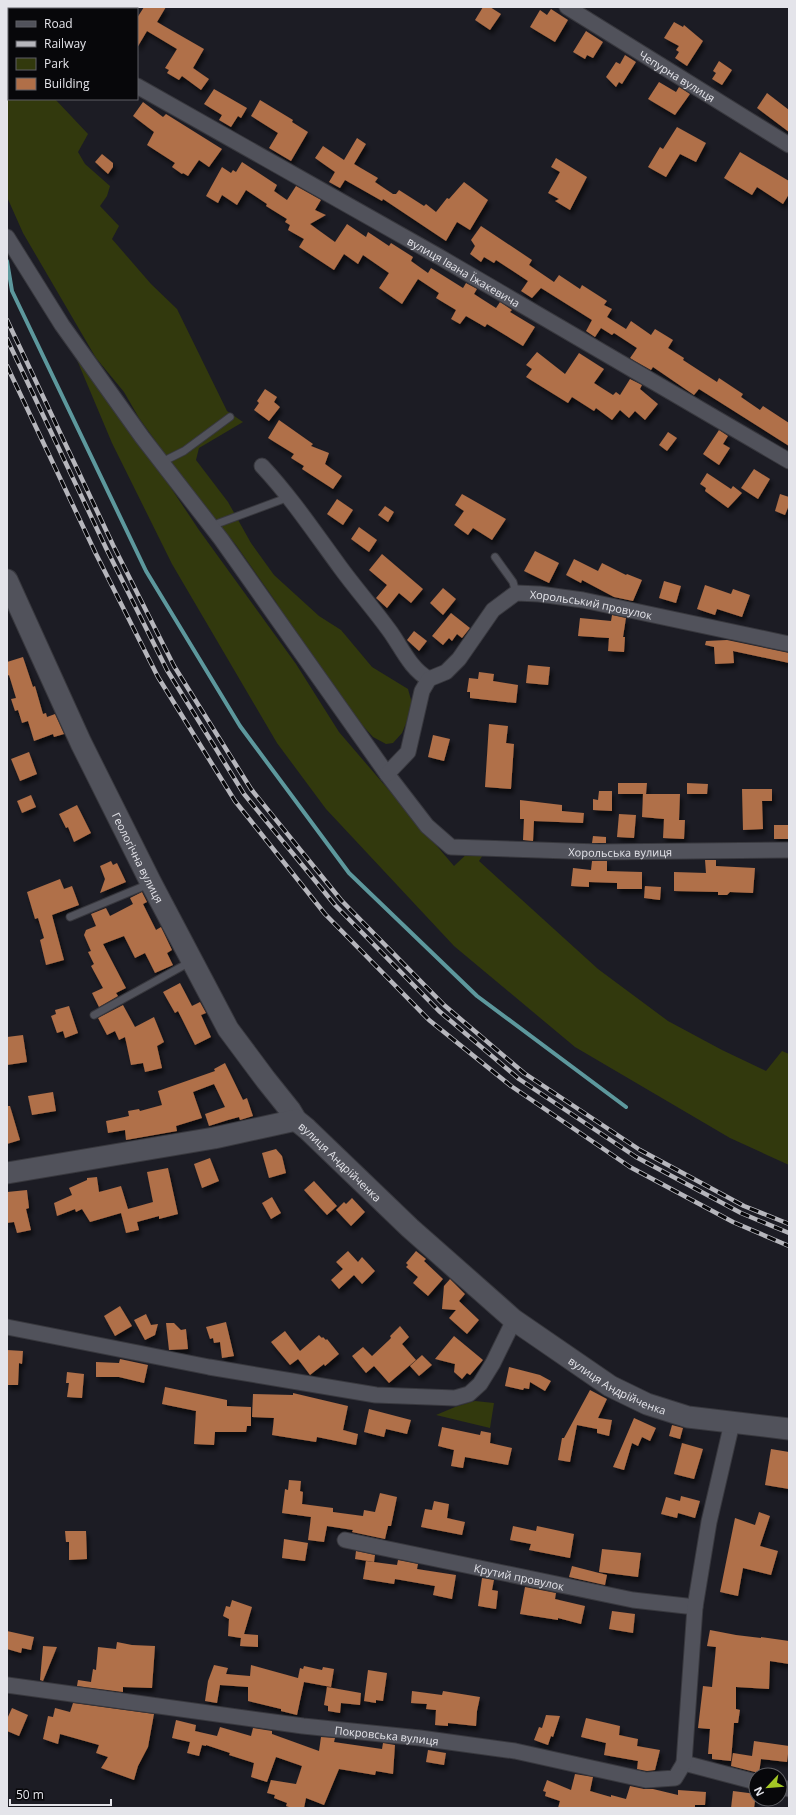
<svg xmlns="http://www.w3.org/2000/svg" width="796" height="1815" viewBox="0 0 796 1815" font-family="'Open Sans',sans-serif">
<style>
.green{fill:#32390d}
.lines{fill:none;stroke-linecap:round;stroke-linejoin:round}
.stream{stroke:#5d989d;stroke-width:4}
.building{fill:#b06f48;filter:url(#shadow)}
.lane-casing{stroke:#38383e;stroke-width:9}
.street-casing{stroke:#38383e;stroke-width:17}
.secondary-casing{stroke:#38383e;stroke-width:23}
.lane{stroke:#51525b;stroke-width:7}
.street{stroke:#51525b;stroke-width:15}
.secondary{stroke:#51525b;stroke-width:21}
.rail-casing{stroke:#b6b6bc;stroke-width:4.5}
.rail{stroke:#07070a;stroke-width:3;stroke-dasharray:9;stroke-linecap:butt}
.labels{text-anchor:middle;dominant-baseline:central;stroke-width:3.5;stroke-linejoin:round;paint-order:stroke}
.street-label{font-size:11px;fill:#e4e4ea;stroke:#07070a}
</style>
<defs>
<filter id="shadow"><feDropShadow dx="2.5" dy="4.5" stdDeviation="2" flood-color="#0009"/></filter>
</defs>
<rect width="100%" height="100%" fill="#1c1c24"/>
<g class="green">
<polygon points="7,22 9,23 9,99 55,99 88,134 78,152 85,164 110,186 107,196 100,206 119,226 112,239 151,284 177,309 227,411 243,422 199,448 196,460 228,502 251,543 274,575 319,616 341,630 372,667 408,689 413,707 402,733 393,743 386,744 373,737 344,705 300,643 276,602 236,545 188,486 139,418 124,392 96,358 23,233 7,197"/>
<polygon points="77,360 109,395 199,530 296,664 339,732 454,866 470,851 485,852 479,861 598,969 668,1021 722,1050 766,1071 782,1051 789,1054 789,1165 730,1138 575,1047 454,946 326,809 277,743 172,564 112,443"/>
<polygon points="475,1401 494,1403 490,1428 436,1415 455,1407"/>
</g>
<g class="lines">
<polyline class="stream" points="7,261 12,291 146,571 240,726 349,873 477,996 626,1107"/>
</g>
<g class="building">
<polygon points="144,7 166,7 157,22 204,49 193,68 209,79 201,90 182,76 179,80 167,73 169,70 165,68 177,49 147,31 137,48 137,18"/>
<polygon points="483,7 490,7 501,14 490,30 475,20"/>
<polygon points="551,9 568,20 555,42 530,27 540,10 547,15"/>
<polygon points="674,22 683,27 684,25 703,41 687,66 675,58 679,52 676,50 679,46 664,38"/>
<polygon points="586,31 603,42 593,58 587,55 585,59 573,52"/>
<polygon points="625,55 636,62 622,84 619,82 616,87 606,77 616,62 620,64"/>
<polygon points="719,61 732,70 722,85 712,79 716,73 713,71"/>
<polygon points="659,82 676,92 679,87 690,94 675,115 648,99"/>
<polygon points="214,89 247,108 241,118 238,116 231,127 219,120 222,115 204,104"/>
<polygon points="767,93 789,110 789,132 757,108"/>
<polygon points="260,100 293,120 292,122 308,132 291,161 269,148 278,133 251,116"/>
<polygon points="143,102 163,117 166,114 222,149 209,167 199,160 188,176 183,173 182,174 172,167 175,163 147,145 154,132 133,116"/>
<polygon points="677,127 706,143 696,162 680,154 666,177 648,167 660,147 663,149"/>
<polygon points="357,138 366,144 354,164 378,178 375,182 393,194 396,194 399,190 424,206 426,204 436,212 447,198 449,199 464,182 488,200 470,230 457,222 446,241 383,199 382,201 345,180 340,188 329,182 335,172 315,158 323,146 344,160"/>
<polygon points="740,152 789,181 789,194 783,204 757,187 752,195 724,178"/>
<polygon points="102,154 113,163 113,167 108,174 95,162"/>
<polygon points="556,158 587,177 570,210 555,201 559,199 548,193 560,172 551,167"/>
<polygon points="242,162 277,185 274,191 287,200 296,186 321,200 315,210 326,215 310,224 335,242 347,224 366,237 368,232 389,246 391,243 413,257 411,261 428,273 431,268 463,288 466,283 477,289 474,294 496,308 500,302 512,310 510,312 535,327 523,346 487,324 485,327 466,316 460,324 451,319 456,310 436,298 439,293 418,279 402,304 379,288 389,273 363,255 358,264 344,254 334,270 299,247 304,239 288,230 290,225 285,222 287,219 266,206 267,204 246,190 237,205 222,195 218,203 206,196 222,167 231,173 233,170 236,172"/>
<polygon points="481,226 532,260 529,265 554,282 559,275 580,289 582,285 607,301 604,305 612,309 607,317 626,329 631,321 651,335 655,329 673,340 668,348 684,358 683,360 717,382 719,378 743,394 741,397 760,410 763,406 789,423 789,446 699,389 694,395 653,367 651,370 635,361 630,358 637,348 614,333 612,335 601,328 595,337 586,331 592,320 541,288 532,298 521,291 528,281 496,260 494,263 484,257 481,262 470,254 475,246 471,240"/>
<polygon points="537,352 565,374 579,353 604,369 594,383 613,395 616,392 620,395 630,379 642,385 640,389 658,404 645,420 635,411 629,418 620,410 612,420 596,408 594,411 572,397 568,403 526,377 532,369 526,365"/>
<polygon points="265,389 277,397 274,402 280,407 269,421 254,410 259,403 257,401"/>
<polygon points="279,420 313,444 311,446 329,453 325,464 342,476 333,489 302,469 304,466 291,458 294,454 268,438"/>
<polygon points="719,430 728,436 723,444 730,448 719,465 703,454"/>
<polygon points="668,432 677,438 667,451 659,445"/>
<polygon points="754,469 770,479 758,499 741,488"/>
<polygon points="707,473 731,489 733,486 742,493 728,508 705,491 706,488 700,484"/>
<polygon points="462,494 506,519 492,540 473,528 468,535 454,525 464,511 455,505"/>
<polygon points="780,494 789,497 789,505 785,515 775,511"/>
<polygon points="337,499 353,510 343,525 327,514"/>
<polygon points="385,506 394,512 388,522 378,515"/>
<polygon points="359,527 377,540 369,552 351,539"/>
<polygon points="535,551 559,563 549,583 524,571"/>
<polygon points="382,554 423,589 411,603 399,593 387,608 376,598 387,585 369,570"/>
<polygon points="574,559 598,571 602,563 626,575 627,574 642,580 633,601 614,597 582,580 581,583 566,575"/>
<polygon points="664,581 681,586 676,603 659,598"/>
<polygon points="705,585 731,594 733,589 750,595 742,617 717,609 715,615 697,609"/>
<polygon points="443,588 456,599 443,615 430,603"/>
<polygon points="451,613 470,628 462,638 457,634 452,641 449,638 443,645 432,636"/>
<polygon points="612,615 626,618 623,637 625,637 624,652 608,651 609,638 578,636 580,618 611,621"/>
<polygon points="414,631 427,641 419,651 407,640"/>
<polygon points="727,640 789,653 789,663 733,651 734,663 715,664 714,647 705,645 706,641"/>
<polygon points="23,657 33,687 35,686 43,714 46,713 47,717 55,714 64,734 54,737 53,734 34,741 28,721 22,723 18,710 15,711 11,699 16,698 9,675 7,676 7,662"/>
<polygon points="528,665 550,667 548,685 526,683"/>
<polygon points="479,672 494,674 493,681 518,685 516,703 470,698 470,692 467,692 469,678 478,679"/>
<polygon points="489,724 508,726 506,743 514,744 511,789 485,787"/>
<polygon points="433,735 450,739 444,761 428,757"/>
<polygon points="29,752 37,774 20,781 11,759"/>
<polygon points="618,783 647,783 646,794 680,794 679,820 685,820 684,839 663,838 664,819 642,817 643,794 618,794"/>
<polygon points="687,783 708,784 707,794 687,794"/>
<polygon points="742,789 772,789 772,801 762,801 763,829 743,830"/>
<polygon points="599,791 612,791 612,811 593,810 593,799 598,800"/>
<polygon points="31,795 36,807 22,813 17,801"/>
<polygon points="520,800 562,805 562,811 584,813 583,823 534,821 533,841 523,840 524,819 520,819"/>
<polygon points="77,805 91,833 74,842 68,827 66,828 59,814"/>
<polygon points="619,814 636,815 634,838 617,837"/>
<rect x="774" y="825" width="15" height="14"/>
<polygon points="593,836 606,837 606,843 592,843"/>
<polygon points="705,860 716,860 716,866 755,868 753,893 730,892 727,895 718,895 718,892 674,891 674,872 706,873"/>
<polygon points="111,861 113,865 117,863 126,882 100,893 105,879 100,866"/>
<polygon points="592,861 607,861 607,871 642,872 642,889 617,889 617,883 589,882 589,887 571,886 573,868 591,870"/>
<polygon points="60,879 64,889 72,886 79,905 52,915 64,960 46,965 40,940 44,938 38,918 35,919 27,892"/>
<polygon points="645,886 661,887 660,900 644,898"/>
<polygon points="142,892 147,902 143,904 156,930 161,927 172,950 167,953 173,965 155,973 145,953 135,958 124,936 103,944 126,988 116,993 118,996 99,1007 92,993 103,988 91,966 94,964 88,952 91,951 84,935 86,930 96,926 91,914 106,908 110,916 133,904 130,898"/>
<polygon points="180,983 192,1006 200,1002 206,1013 201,1015 211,1037 195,1045 178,1011 175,1013 163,992"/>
<polygon points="123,1005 135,1027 154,1017 164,1042 157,1046 162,1068 145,1072 143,1063 131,1065 125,1037 119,1040 115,1031 107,1035 98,1018"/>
<polygon points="69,1006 78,1033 65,1038 63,1031 57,1033 51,1016 56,1014 55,1010"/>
<polygon points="23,1035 27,1062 7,1065 7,1037"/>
<polygon points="225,1063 243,1100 247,1098 253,1116 240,1120 239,1117 228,1120 209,1126 205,1114 225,1107 214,1084 193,1092 202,1118 176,1126 177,1131 126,1140 125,1130 108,1133 106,1121 129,1116 128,1111 139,1109 140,1111 162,1105 158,1091 215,1071 214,1069"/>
<polygon points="53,1092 56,1111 32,1115 28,1096"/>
<polygon points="7,1106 10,1106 20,1140 7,1144"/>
<polygon points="276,1149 282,1156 286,1173 269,1178 262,1153"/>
<polygon points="210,1158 219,1181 202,1188 194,1164"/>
<polygon points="168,1168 178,1214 159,1219 159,1216 137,1222 139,1230 126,1233 121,1213 90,1222 82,1209 76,1212 75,1209 57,1216 54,1203 72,1195 69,1188 87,1180 87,1178 97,1177 99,1192 121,1186 128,1209 153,1202 147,1172"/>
<polygon points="314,1181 337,1206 327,1215 304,1190"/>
<polygon points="27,1190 29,1208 26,1209 31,1230 17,1233 14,1222 7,1223 7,1192"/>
<polygon points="272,1197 281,1213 271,1219 262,1203"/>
<polygon points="352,1198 365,1212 351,1226 336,1210 344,1202 346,1204"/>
<polygon points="348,1251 358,1262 362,1257 375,1271 362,1284 354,1275 339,1289 331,1280 343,1269 336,1262"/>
<polygon points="416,1251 426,1259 424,1261 443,1279 428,1296 413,1283 418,1277 406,1267 408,1265 406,1263"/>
<polygon points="450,1279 465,1294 459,1301 479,1320 467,1334 449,1318 456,1310 442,1309 444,1286"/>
<polygon points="120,1306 132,1326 115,1336 104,1316"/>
<polygon points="146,1314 151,1325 158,1324 155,1335 145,1340 134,1320"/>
<polygon points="226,1322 234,1356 222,1358 220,1342 214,1343 213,1338 210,1339 206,1327"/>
<polygon points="166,1323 174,1323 181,1330 186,1329 188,1349 169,1350"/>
<polygon points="400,1326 409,1337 402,1344 416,1360 389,1383 374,1366 366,1373 352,1356 363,1347 372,1356 388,1341 391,1338 390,1336"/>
<polygon points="285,1331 300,1351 319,1335 322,1338 323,1337 326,1340 327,1339 339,1354 325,1366 324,1364 310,1375 298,1359 290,1365 271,1342"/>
<polygon points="454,1336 483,1360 470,1375 467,1373 462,1379 454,1372 455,1364 435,1359"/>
<polygon points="7,1350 23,1351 22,1364 19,1363 18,1385 7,1385"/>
<polygon points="422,1355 432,1365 419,1376 410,1366"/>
<polygon points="120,1359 148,1365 144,1383 119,1377 96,1377 96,1362 119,1363"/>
<polygon points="509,1367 540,1375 551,1381 545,1391 530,1382 529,1389 524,1388 523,1390 505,1386"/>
<polygon points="67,1372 84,1374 82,1398 67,1397 69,1383 66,1383"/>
<polygon points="165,1387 227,1400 227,1406 251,1407 251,1426 247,1426 246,1432 215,1432 214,1445 194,1444 196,1411 162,1404"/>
<polygon points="590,1390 607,1399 598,1418 612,1420 609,1436 597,1433 597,1429 577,1425 570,1462 558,1460 562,1438 564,1438"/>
<polygon points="293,1393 348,1406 343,1430 358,1434 356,1445 317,1437 316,1442 272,1435 274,1418 252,1417 253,1394 293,1395"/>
<polygon points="369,1409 411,1420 407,1434 386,1429 384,1437 364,1432"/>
<polygon points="634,1418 656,1428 650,1441 642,1437 638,1446 632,1443 624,1470 613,1467"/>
<polygon points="672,1425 683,1428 680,1439 669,1436"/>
<polygon points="442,1427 480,1435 481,1431 491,1433 490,1443 512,1448 508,1465 465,1457 463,1468 451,1466 454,1450 438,1446"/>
<polygon points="682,1443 703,1449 694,1479 674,1474"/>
<polygon points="771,1449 789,1452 789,1489 765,1485"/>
<polygon points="289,1480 301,1481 300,1491 303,1492 302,1504 333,1508 333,1512 363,1516 364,1510 375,1512 380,1493 397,1497 391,1526 388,1526 385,1539 352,1532 353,1530 327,1526 324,1542 308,1540 311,1517 282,1513 285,1489 288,1490"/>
<polygon points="681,1496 700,1501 695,1518 678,1513 677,1518 661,1514 666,1497 680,1501"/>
<polygon points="434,1501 449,1504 447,1518 465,1522 462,1535 421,1527 425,1509 432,1510"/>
<polygon points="759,1512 770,1516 760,1546 778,1551 771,1575 743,1568 738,1596 720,1592 735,1518 755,1525"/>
<polygon points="513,1526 536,1531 537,1526 574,1534 570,1558 529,1550 531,1544 510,1540"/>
<polygon points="65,1531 86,1531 87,1559 69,1560 69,1542 66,1542"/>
<polygon points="284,1539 308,1543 305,1561 282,1558"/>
<polygon points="602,1549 641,1553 638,1577 599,1572"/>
<polygon points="356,1551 375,1555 374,1562 355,1559"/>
<polygon points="398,1560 418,1564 417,1569 456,1575 452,1599 433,1595 435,1586 395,1579 394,1584 363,1579 366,1561 397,1565"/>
<polygon points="572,1566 607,1575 605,1585 569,1577"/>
<polygon points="482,1578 494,1580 492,1590 498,1591 496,1609 478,1606"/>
<polygon points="525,1587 556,1593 555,1599 585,1606 581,1624 558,1618 558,1620 520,1614"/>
<polygon points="232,1600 252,1607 244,1634 258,1635 258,1647 240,1646 241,1638 228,1636 229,1619 223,1616 226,1606 230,1607"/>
<polygon points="612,1611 635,1614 633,1633 609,1629"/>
<polygon points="710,1630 736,1635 761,1638 761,1637 789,1641 789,1664 770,1661 769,1689 736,1687 736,1709 740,1710 738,1723 734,1723 731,1761 712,1759 712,1754 708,1754 710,1729 698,1728 703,1686 712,1687 716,1647 707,1646"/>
<polygon points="7,1631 34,1637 31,1650 22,1648 21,1653 7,1649"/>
<polygon points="117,1642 132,1645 155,1646 152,1688 123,1687 123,1692 77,1686 78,1680 91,1682 93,1669 96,1670 98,1647 116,1649"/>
<polygon points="43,1646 57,1647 43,1681 40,1680"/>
<polygon points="214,1665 228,1668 226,1674 250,1676 251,1665 298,1678 300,1668 303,1669 304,1666 322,1670 323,1667 334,1669 331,1687 304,1682 297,1715 281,1711 281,1709 248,1701 248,1687 220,1685 217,1703 205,1701 208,1681"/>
<polygon points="368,1670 387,1673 383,1701 376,1700 376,1703 364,1701"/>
<polygon points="327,1687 361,1693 360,1705 341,1703 340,1713 328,1711 328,1706 324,1705"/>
<polygon points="412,1691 442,1695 443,1691 480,1697 477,1711 476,1726 448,1723 448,1726 435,1725 436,1710 426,1709 427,1704 411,1703"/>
<polygon points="73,1703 154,1714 148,1747 138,1766 134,1780 101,1768 108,1757 96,1753 99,1745 60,1734 58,1744 43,1739 48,1716 53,1717 55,1708 70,1712"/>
<polygon points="12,1708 28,1715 19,1736 7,1731 7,1719"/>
<polygon points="546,1715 560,1716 553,1737 551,1736 548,1745 534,1740 539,1727 542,1728"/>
<polygon points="586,1718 620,1726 619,1735 638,1739 637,1746 660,1750 655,1770 647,1771 637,1769 638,1761 604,1755 606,1743 581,1737"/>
<polygon points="176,1720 196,1725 195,1731 217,1736 220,1727 251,1736 253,1728 272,1731 272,1734 319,1751 321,1737 335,1738 334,1742 382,1749 383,1743 395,1745 393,1774 376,1771 375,1775 339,1769 324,1805 306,1798 304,1808 292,1808 286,1806 287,1803 274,1798 275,1795 267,1793 271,1780 296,1784 302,1766 276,1757 267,1782 251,1777 254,1763 229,1755 230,1753 206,1745 206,1746 202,1745 199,1756 187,1753 190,1742 172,1738"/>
<polygon points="754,1741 789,1746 787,1762 761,1759 759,1773 731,1766 733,1753 752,1756"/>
<polygon points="428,1750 446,1753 444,1765 426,1762"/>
<polygon points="575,1774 593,1777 590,1791 611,1797 611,1795 626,1799 630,1786 644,1789 653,1789 678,1795 678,1790 706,1792 705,1805 695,1805 695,1808 558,1808 560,1801 545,1796 546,1792 543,1791 547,1780 571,1790"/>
<polygon points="733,1791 756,1794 754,1808 731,1808"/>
</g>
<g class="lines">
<g class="lane-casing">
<g id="lane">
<polyline points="33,9 35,7"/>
<polyline points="162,462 184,451 230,417"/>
<polyline points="211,526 289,497"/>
<polyline points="495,557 513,582 516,593"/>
<polyline points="70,917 149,884"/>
<polyline points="94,1015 190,962"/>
</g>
</g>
<g class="street-casing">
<g id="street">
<path id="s1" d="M567,7l222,138"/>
<polyline points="7,14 9,15"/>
<path id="s2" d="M137,86l301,170 351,205"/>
<path id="s3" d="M7,237l55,88 80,112 79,102 166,235 40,52 24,21 148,5 190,-2"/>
<path d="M262,466c29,31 53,67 78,101 16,22 33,41 49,63 12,16 21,39 40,49"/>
<path id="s4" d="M387,774l21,-22 14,-61 7,-12 17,-7 13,-13 34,-49 23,-17 23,1 44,6 206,44"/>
<polyline points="7,1327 209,1367 376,1395 455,1398 469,1394 480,1384 493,1363 514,1320"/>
<path id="s5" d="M345,1540l288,60 62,7"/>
<path id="s6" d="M7,1685l296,41 117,12 95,13 131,29 29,-2 9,-15 72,19"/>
<polyline points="684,1763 695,1607 709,1522 732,1423"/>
<polyline points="780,1787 789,1789"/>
</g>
</g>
<g class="secondary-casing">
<g id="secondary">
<path id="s7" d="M7,580l74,163 70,140 77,146 38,51 24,30 6,10 11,9 103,99 104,92 96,66 37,18 41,13 101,12"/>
<polyline points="7,1173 214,1138 296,1120"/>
</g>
</g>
<use href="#lane" class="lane"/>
<use href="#street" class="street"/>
<use href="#secondary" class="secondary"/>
<g class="rail-casing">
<g id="rail">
<polyline points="7,320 113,545 174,666 251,789 341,900 444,1005 524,1073 640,1150 744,1206 789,1224"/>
<polyline points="7,339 106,548 167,670 244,794 335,905 439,1011 519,1079 636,1157 741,1213 789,1233"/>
<polyline points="7,366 96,554 158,677 235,801 325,914 429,1020 511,1086 630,1167 733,1222 789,1246"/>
</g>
</g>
<use href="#rail" class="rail"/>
</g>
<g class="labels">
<g class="street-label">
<text stroke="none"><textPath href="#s1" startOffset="130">Чепурна вулиця</textPath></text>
<text stroke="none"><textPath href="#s2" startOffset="376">вулиця Івана Їжакевича</textPath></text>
<text stroke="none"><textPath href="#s4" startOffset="308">Хорольський провулок</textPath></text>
<text stroke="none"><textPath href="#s3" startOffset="925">Хорольська вулиця</textPath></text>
<text stroke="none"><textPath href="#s7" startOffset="307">Геологічна вулиця</textPath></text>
<text stroke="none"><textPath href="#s7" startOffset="675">вулиця Андрійченка</textPath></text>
<text stroke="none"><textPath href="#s7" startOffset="1033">вулиця Андрійченка</textPath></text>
<text stroke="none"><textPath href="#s5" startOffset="178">Крутий провулок</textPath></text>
<text stroke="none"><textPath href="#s6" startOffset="383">Покровська вулиця</textPath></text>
</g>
</g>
<rect width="796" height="1815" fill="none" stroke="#e4e4ea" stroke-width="16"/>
<rect x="8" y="8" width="130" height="92" fill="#07070a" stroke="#5f5f64"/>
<rect x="16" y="21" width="20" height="6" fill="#51525b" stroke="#5f5f64"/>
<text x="44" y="28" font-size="12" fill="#e4e4ea">Road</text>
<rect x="16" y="41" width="20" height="6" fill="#b6b6bc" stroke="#5f5f64"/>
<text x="44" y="48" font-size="12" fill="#e4e4ea">Railway</text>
<rect x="16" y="58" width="20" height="12" fill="#32390d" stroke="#5f5f64"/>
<text x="44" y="68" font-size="12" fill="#e4e4ea">Park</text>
<rect x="16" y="78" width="20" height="12" fill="#b06f48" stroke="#5f5f64"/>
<text x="44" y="88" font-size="12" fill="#e4e4ea">Building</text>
<g transform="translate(768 1787) rotate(244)"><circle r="19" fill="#07070a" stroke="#5f5f64"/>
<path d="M0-3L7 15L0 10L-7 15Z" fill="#a4c825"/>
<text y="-6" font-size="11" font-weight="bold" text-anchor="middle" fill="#e4e4ea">N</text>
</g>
<path d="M10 1799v6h101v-6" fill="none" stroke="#e4e4ea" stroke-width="2"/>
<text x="16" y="1799" font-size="12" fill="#e4e4ea" stroke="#07070a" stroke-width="3" paint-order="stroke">50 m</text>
</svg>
